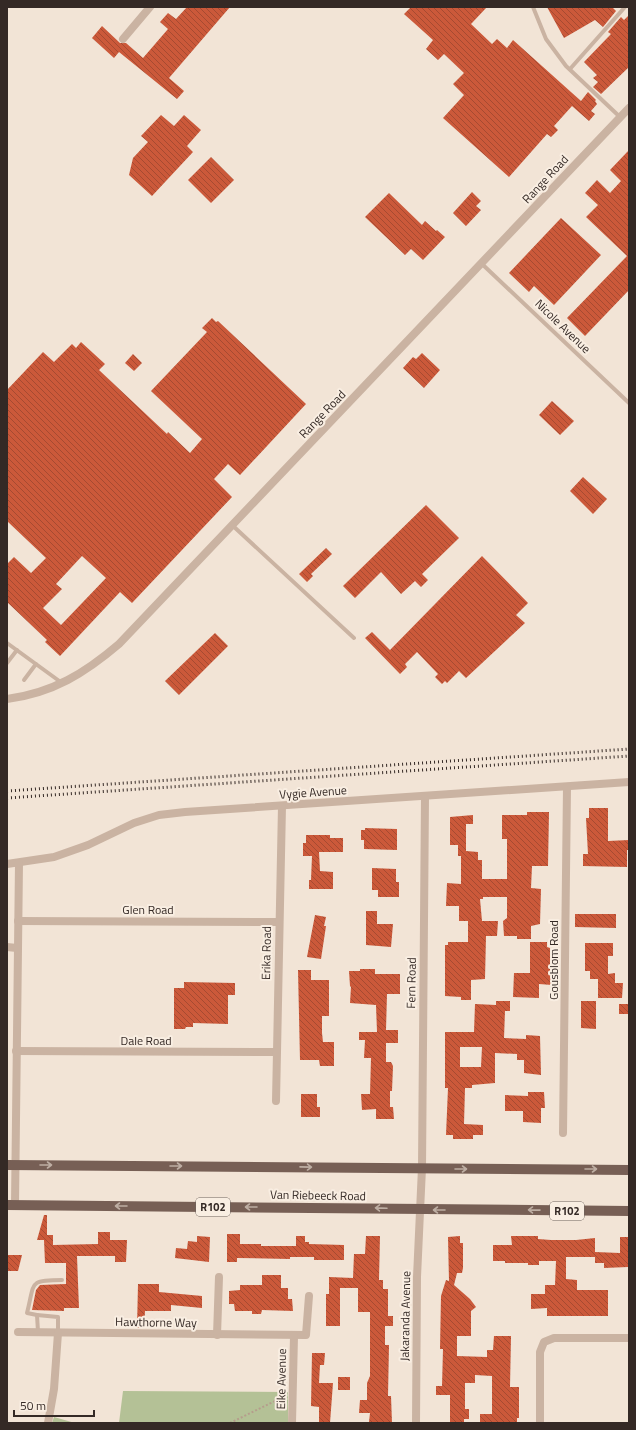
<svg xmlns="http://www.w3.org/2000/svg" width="636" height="1430" viewBox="0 0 636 1430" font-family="'Titillium Web',sans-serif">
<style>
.green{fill:#b4c196}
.building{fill:url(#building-back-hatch);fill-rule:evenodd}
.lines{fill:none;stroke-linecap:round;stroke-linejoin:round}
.path{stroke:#b59d8c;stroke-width:2;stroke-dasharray:2 2;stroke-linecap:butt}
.service{stroke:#cab3a2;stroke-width:4}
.minor{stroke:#cab3a2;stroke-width:8}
.primary{stroke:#775f55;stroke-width:10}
.rail{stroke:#342925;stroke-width:3;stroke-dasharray:1 3;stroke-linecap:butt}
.oneway{stroke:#beaea3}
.labels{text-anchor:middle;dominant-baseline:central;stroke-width:4;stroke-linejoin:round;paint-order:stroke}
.shield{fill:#f9eee2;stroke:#6f645e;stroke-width:1}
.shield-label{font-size:11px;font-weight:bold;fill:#342925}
.street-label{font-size:12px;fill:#342925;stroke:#f9eee2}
</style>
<defs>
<pattern id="building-back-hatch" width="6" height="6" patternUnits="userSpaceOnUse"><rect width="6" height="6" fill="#cb593a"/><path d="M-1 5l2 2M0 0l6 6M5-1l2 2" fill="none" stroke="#a64a31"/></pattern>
</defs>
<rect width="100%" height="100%" fill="#f2e4d6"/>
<g class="green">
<polygon points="123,1391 288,1392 288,1423 119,1423"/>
<polygon points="54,1417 75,1423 52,1423"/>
</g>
<g class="building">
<polygon points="187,7 230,7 169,78 184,91 177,99 119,52 114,58 92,38 102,26 120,43 126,43 143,58 168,29 160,22 168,13 176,19"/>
<polygon points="411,7 487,7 471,24 492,44 497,39 507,48 513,40 581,101 588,92 596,100 595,101 597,104 591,111 595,114 589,121 572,106 554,126 558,130 551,137 547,134 509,177 443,118 464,95 453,84 464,73 444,54 438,60 426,49 433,40 404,14"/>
<polygon points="547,7 612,7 616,11 603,27 595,20 564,38"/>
<polygon points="629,15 629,67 601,94 593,87 598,82 593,78 597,75 584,62 611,34 608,32 621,17 624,20"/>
<polygon points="161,115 174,126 184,115 201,130 187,146 193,152 152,196 129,175 133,158 148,142 141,136"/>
<polygon points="629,150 629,290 585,336 567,318 627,256 586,217 598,205 585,193 597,180 610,193 621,181 610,170"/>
<polygon points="211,157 234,180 211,203 188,180"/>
<polygon points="472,192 481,201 476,206 481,210 466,226 453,213"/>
<polygon points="389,193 422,225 425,221 436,231 437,230 445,237 423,260 411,249 405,255 365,217"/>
<polygon points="561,218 601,255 554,305 534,286 529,292 509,273"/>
<path d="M212,318l4,4 2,-1 88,83 -66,71 -12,-11 -14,15 18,18 -100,106 -12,-11 -60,64 -15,-14 2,-2 -40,-38v-38l7,-7 17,16 15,-15 -39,-37v-131l36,-38 11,10 18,-18 4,4 5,-6 24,22 -6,6 68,64 1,-2 22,21 12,-14 -51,-48 56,-59 -5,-4zM82,556l24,22 -45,47 -18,-17 19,-19 -6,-5z"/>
<polygon points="422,353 440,370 424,388 403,368 413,357 416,359"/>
<polygon points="133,354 142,363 134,371 125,363"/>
<polygon points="552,401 574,421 560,435 539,415"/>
<polygon points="583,477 607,499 593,514 570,491"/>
<polygon points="426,505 459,538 422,574 428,580 421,587 415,581 401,594 381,572 355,598 343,586"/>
<polygon points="326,548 332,554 311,574 313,576 307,582 299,574"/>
<polygon points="482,556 528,603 516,615 525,623 466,678 459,671 447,683 445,681 442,684 435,677 438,674 417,652 405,664 407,667 400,674 365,638 372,632 390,650"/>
<polygon points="215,633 228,646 179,695 165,681"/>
<polygon points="589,808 608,808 608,841 629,840 629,850 627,850 627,867 583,866 583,854 588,854 586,818 589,818"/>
<polygon points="527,812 549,812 548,866 532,866 531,888 541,889 540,924 531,926 531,939 517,939 517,936 504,936 503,921 507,918 507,897 483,897 483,899 480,899 482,921 498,921 497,936 486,936 485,979 471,980 471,1000 461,1000 461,997 445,996 445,945 448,945 448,942 468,942 468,921 459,921 459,906 446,906 447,883 461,884 461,856 458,856 458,845 450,845 450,817 473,815 473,824 466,824 466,851 478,852 478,860 482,860 482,879 507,879 507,839 502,839 502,815 527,815"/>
<polygon points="365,828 397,829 397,850 364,849 364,840 361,840 361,830 365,830"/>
<polygon points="306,835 330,835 330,838 343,838 343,852 319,852 320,871 333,872 333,889 309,889 309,880 311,880 312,856 303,856 303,843 306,843"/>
<polygon points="372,868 396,869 396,882 399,882 399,897 378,897 378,890 372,890"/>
<polygon points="366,911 377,911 377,924 393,924 391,947 366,945"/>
<polygon points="575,914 616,914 616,928 575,927"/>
<polygon points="315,915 326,917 324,926 326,926 321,959 307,957"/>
<polygon points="530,942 547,942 547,947 550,948 550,971 552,971 552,985 539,984 539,998 513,997 514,973 530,973"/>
<polygon points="585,943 613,943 613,956 608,956 608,974 615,973 615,983 623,983 622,998 598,998 598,979 590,979 590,971 585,971"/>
<polygon points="360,969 375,969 375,974 400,974 400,994 387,994 386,1030 398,1030 398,1043 386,1043 386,1062 391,1062 393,1066 392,1091 390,1091 390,1107 393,1107 394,1119 376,1119 376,1109 362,1110 361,1094 370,1094 371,1058 364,1058 365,1040 359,1040 359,1032 377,1032 376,1005 350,1003 351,987 350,986 349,971 360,971"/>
<polygon points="298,970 311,970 311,980 329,980 329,1016 322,1016 322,1033 323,1042 334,1042 334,1066 320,1066 319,1060 300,1060"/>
<polygon points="184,982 235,983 235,995 228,995 228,1024 193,1023 193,1027 186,1027 185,1029 174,1029 174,988 184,988"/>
<path d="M496,1001h14v10h-5l-1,27 22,1v-4l14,1 1,39 -17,-2v-13h-7v-6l-22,-1v30l-23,2v3h-7l-1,36 19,1v10h-10v4h-20v-4h-7l2,-47h-3v-56h29l1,-28 21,1zM460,1047h22l-1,20h-21z"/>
<polygon points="581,1001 596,1001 596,1029 581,1028"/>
<rect x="619" y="1004" width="9" height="10"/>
<polygon points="528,1092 544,1092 545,1108 541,1108 541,1123 523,1122 523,1111 505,1111 505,1095 528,1096"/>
<polygon points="301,1094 317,1094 317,1107 320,1107 320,1117 301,1117"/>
<polygon points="44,1215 47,1215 47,1235 53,1235 53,1245 98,1244 98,1232 110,1232 110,1240 127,1240 126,1262 115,1262 115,1256 77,1256 79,1308 64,1308 64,1311 32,1310 36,1290 40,1285 66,1284 66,1263 45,1263 44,1240 37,1240"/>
<polygon points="227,1234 240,1234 240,1244 261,1244 261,1246 296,1246 296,1236 305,1236 305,1242 309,1242 309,1244 344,1245 344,1260 314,1260 314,1257 290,1257 290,1259 237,1258 237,1262 227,1262"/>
<polygon points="197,1236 210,1237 209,1262 175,1258 176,1248 187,1249 188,1241 197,1242"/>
<polygon points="366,1236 380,1236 379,1280 383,1280 383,1289 388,1289 388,1316 393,1316 393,1326 385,1326 385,1345 389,1345 388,1396 391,1396 392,1423 372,1423 369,1422 370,1413 359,1413 360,1400 367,1400 367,1383 370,1376 370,1312 358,1312 358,1288 340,1288 340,1326 326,1326 326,1294 329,1294 329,1277 353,1278 354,1254 365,1254"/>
<polygon points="460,1236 460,1243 463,1243 463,1268 462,1273 457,1273 454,1285 470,1299 476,1307 471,1311 471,1336 457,1336 457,1356 487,1357 487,1350 493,1350 494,1336 511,1336 510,1387 519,1387 519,1418 517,1418 517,1423 480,1423 480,1414 492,1414 492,1376 475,1375 475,1383 465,1383 465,1409 469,1409 469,1419 464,1419 464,1423 450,1423 450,1395 436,1395 436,1386 442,1386 443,1349 440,1349 441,1296 446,1280 449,1281 448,1237"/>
<polygon points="511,1236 538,1236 538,1239 551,1240 576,1240 595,1238 595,1257 566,1257 566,1279 577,1280 577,1290 608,1290 608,1316 547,1316 547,1308 531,1309 531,1294 545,1294 545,1285 555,1285 556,1261 539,1261 539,1265 528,1265 528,1263 505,1263 505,1261 493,1261 493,1245 512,1245"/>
<polygon points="620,1237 629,1237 628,1267 604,1268 604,1263 595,1263 595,1252 620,1253"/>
<polygon points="7,1255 22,1255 18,1271 7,1271"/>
<polygon points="262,1275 281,1275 281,1288 288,1288 288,1299 292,1299 293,1311 262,1310 261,1314 252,1314 252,1311 235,1311 234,1304 229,1304 229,1291 240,1290 240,1285 262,1285"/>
<polygon points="138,1284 159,1284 159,1292 202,1296 202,1308 171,1305 171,1311 145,1311 144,1328 137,1328"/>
<polygon points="312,1353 325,1353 324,1365 320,1365 319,1383 333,1383 330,1423 319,1423 319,1407 311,1406"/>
<rect x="338" y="1377" width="12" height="13"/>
</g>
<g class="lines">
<polyline class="path" points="230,1423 275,1401 283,1400"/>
<g class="service">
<polyline points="533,7 546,39 566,66 620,117"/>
<polyline points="570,69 625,7"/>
<polyline points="482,264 629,403"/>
<polyline points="232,525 354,638"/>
<polyline points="7,643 62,683"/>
<polyline points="7,663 17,650"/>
<polyline points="24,680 36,664"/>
<polyline points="37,1315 58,1317 58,1332"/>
<path d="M38,1332l-1,-17 -10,-2c8,-31 1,-33 35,-33"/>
</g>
<g class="minor">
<polyline points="123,39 150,7"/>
<path d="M7,699c46,-6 78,-26 112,-55l510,-536"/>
<polyline points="7,864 54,857 88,845 134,823 159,815 185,812 629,782"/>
<polyline points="18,921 278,922"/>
<polyline points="7,947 17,948"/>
<polyline points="16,1051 276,1052"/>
<polyline points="276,1101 282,806"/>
<polyline points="563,1133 567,787"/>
<polyline points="15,1205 19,863"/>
<polyline points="18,1332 306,1335 309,1296"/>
<polyline points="217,1335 219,1277"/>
<polyline points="48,1423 54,1389 58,1333"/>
<polyline points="292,1423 294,1336"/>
<polyline points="416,1423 417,1277 422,1168 425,797"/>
<polyline points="540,1423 540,1352 544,1342 554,1338 629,1338"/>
</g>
<g class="primary">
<polyline points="7,1165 629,1170"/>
<polyline points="7,1205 629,1211"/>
</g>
<g class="rail">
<polyline points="7,791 629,749"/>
<polyline points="7,798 629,756"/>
</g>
</g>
<defs><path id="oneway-shaft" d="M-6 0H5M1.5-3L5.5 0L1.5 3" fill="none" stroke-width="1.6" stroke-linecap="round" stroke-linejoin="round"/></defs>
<g class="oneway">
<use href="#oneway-shaft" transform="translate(46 1165)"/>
<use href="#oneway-shaft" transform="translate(176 1166)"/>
<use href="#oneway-shaft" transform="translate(306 1167) rotate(1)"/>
<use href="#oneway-shaft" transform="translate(461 1169)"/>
<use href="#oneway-shaft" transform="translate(591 1169)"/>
<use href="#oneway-shaft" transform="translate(121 1206) rotate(-180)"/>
<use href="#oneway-shaft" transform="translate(251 1207) rotate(-180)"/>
<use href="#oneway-shaft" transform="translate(381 1208) rotate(-178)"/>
<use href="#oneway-shaft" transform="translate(439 1210) rotate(-180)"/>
<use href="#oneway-shaft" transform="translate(534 1210) rotate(-179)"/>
</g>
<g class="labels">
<g class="shield">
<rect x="196" y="1198" width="34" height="18" rx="3"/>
<rect x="550" y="1202" width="34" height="18" rx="3"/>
</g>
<g class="shield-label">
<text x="213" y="1207">R102</text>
<text x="567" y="1211">R102</text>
</g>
<g class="street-label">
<text transform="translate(545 179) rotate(-47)">Range Road</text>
<text transform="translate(563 326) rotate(44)">Nicole Avenue</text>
<text transform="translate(322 414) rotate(-46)">Range Road</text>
<text transform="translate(313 792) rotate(-4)">Vygie Avenue</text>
<text x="148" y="909">Glen Road</text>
<text transform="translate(266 953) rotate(-89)">Erika Road</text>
<text transform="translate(553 960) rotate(-90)">Gousblom Road</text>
<text transform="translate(411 983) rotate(-89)">Fern Road</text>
<text x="146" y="1040">Dale Road</text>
<text transform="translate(318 1195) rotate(1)">Van Riebeeck Road</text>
<text transform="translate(405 1316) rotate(-89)">Jakaranda Avenue</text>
<text transform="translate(156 1322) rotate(1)">Hawthorne Way</text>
<text transform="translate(281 1379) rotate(-89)">Eike Avenue</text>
</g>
</g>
<rect width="636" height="1430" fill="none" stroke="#342925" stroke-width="16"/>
<path d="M14 1410v6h80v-6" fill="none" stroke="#342925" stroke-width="2"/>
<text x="20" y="1410" font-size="12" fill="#342925" stroke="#f9eee2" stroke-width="3" paint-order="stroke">50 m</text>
</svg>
